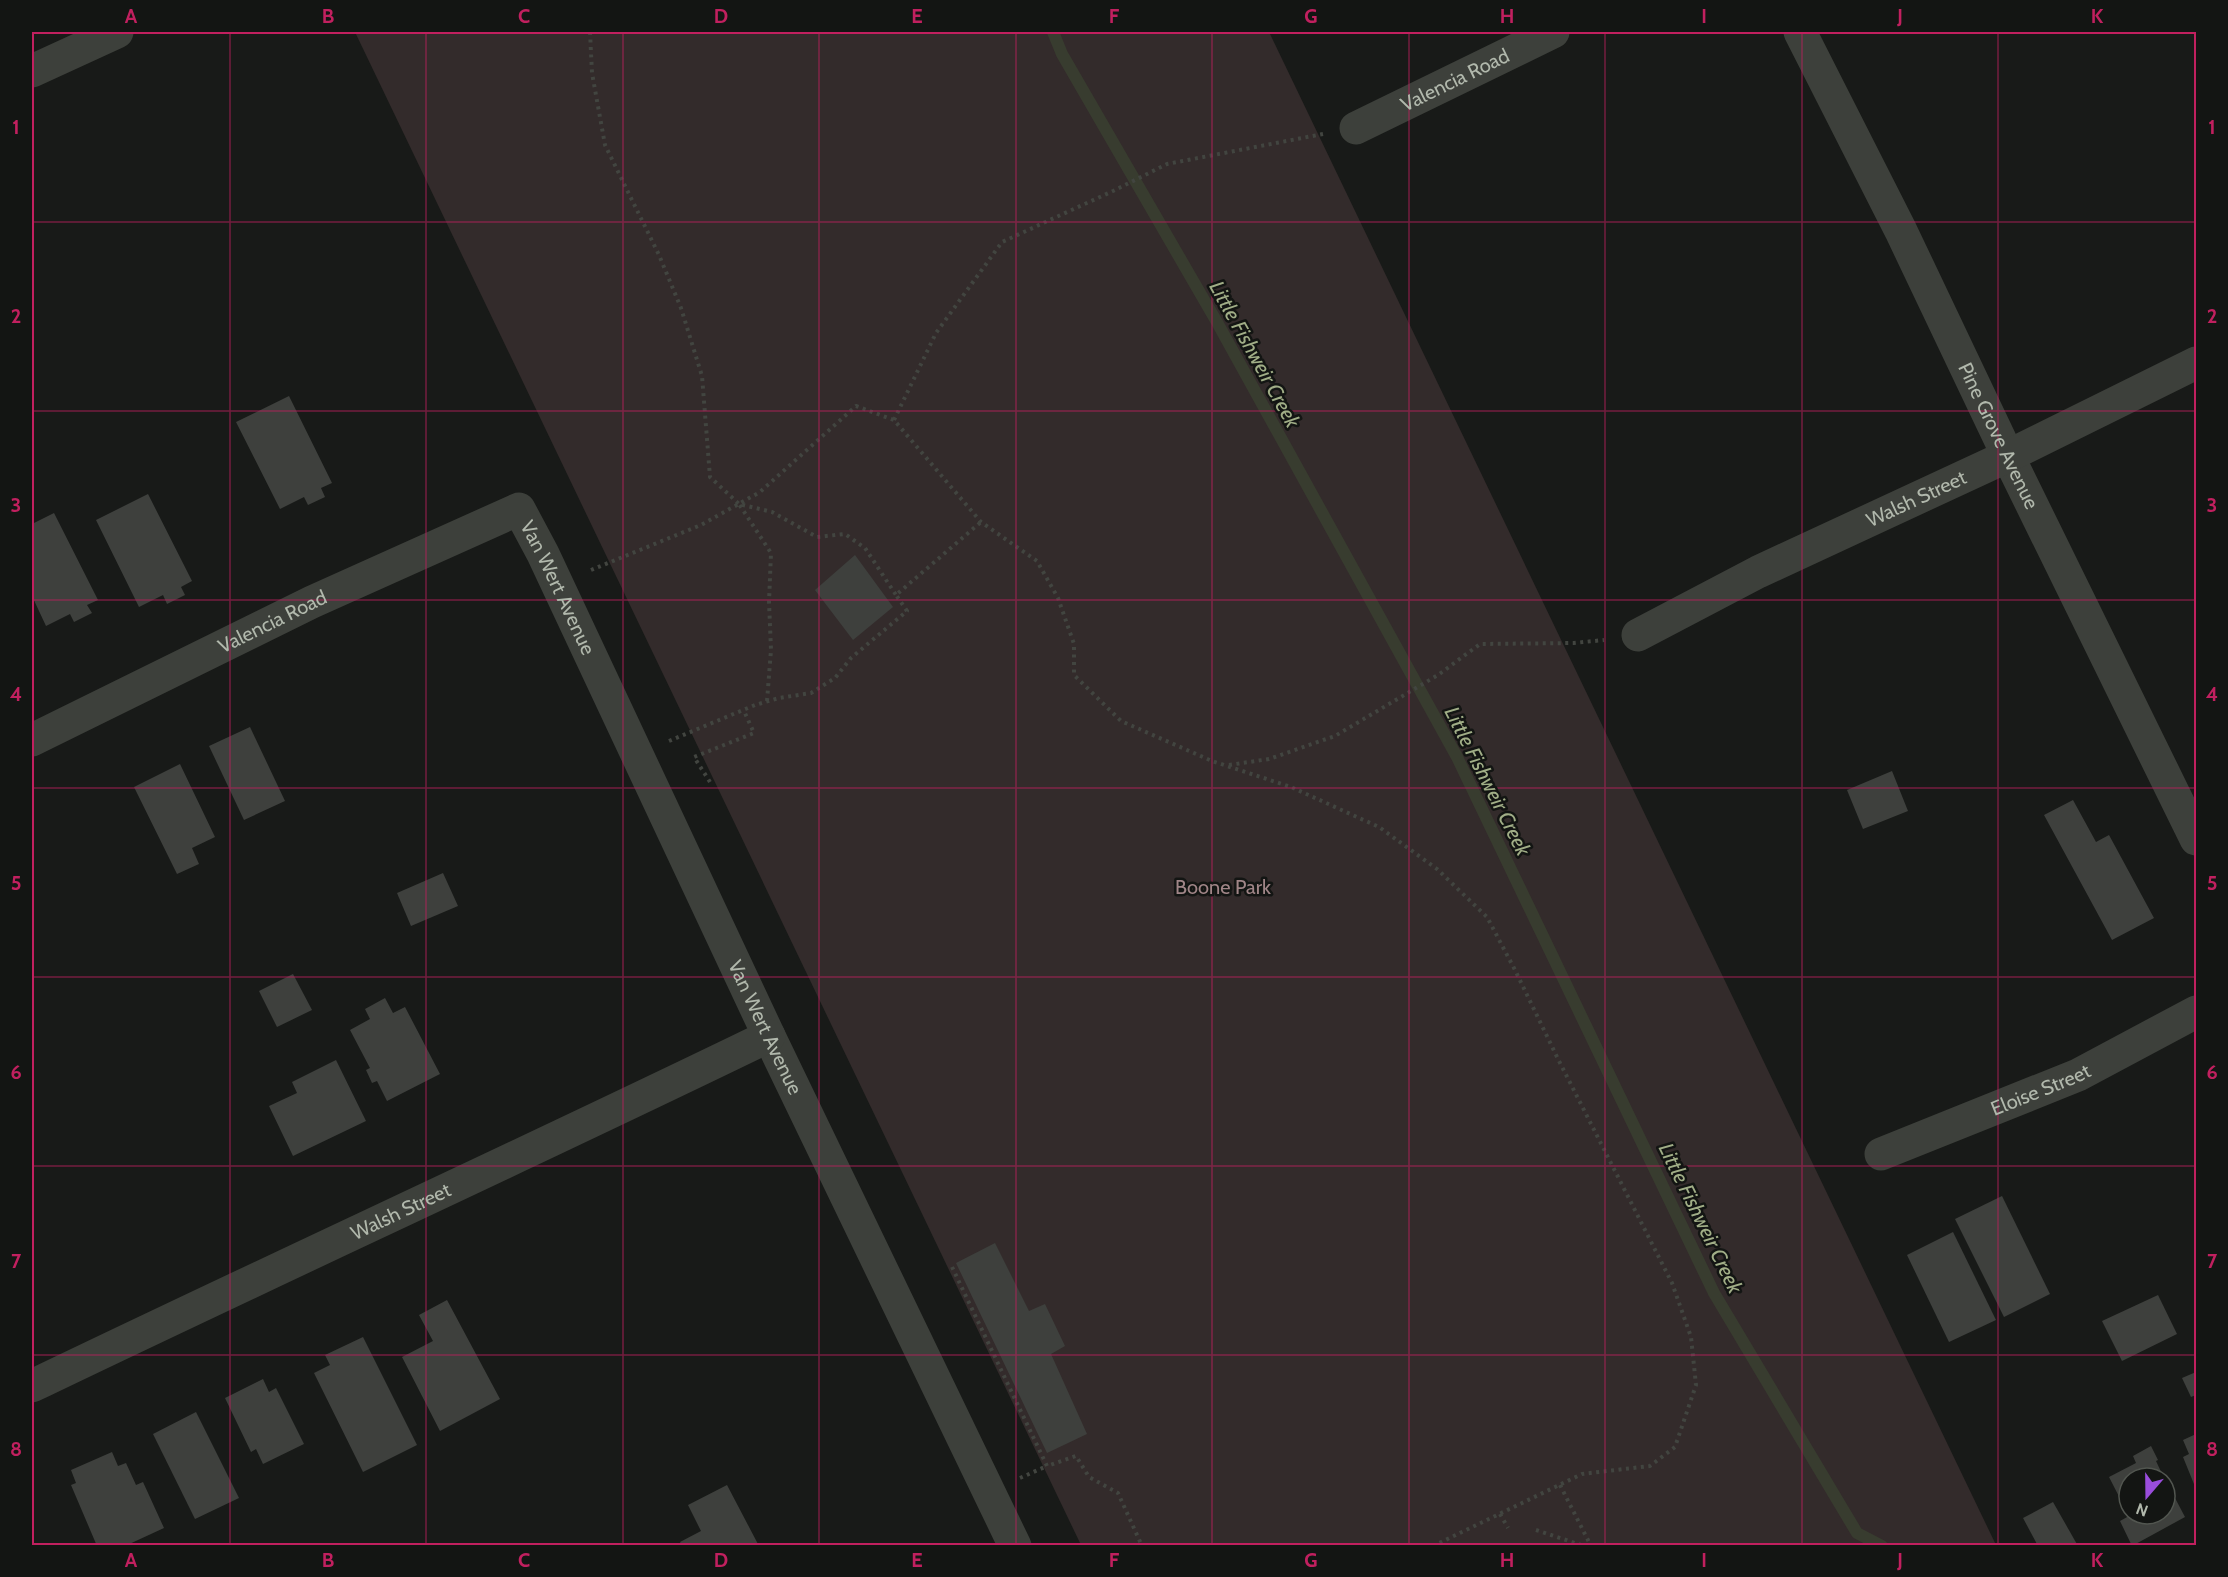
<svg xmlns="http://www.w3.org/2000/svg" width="2228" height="1577" viewBox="0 0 2228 1577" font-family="Cabin,sans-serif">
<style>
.green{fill:#332b2b}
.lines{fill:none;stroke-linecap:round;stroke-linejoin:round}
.stream{stroke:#383c2f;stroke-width:12}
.building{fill:#3e403d}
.path{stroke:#424540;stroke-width:4;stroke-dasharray:3 4.5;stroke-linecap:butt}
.street{stroke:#3d403b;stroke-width:33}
.grid{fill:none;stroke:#c1205f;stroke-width:1.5;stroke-opacity:0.55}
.labels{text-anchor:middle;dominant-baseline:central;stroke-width:5;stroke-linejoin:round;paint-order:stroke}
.street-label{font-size:20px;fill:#b1b8ac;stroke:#131513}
.park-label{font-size:20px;fill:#a08587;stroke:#131513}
.water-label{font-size:21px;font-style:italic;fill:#a1ae87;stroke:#131513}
.neatline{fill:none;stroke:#c1205f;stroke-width:2}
.grid-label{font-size:20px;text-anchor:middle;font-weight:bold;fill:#c1205f}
</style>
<rect width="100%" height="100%" fill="#181a18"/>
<polygon class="green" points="355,32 1269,32 1996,1545 1081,1545"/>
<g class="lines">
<polyline class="stream" points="1053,32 1062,54 1218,324 1457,757 1714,1293 1857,1533 1882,1546"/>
</g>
<g class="building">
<polygon points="289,396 332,483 321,488 325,497 308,505 304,497 280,509 236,422"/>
<polygon points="148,494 192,581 181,587 185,595 167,604 163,595 139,607 96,520"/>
<polygon points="54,513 98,600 87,605 92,613 74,622 70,614 46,626 32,596 32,524"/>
<polygon points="855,555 893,607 853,640 815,590"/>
<polygon points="250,727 285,801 244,820 209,746"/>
<polygon points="180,764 215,837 192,848 199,864 177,874 134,787"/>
<polygon points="1892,771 1908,811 1863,829 1847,790"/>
<polygon points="2073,800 2096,842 2109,835 2154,918 2112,940 2044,815"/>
<polygon points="443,873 458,906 411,926 397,893"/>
<polygon points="293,974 312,1010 277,1027 259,991"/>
<polygon points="385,998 393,1013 405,1007 440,1074 387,1101 377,1081 372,1083 366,1070 370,1068 350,1030 370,1019 365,1009"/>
<polygon points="336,1060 366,1121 293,1156 269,1106 297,1093 292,1082"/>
<polygon points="2002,1196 2050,1294 2004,1317 1955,1219"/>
<polygon points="1953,1232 1996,1320 1949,1342 1907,1255"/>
<polygon points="995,1243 1029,1311 1045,1304 1065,1346 1051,1354 1087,1434 1047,1453 956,1263"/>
<polygon points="2158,1295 2177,1334 2122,1361 2102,1321"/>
<polygon points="447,1300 500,1399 440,1431 402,1357 433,1341 419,1315"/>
<polygon points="363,1337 417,1445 363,1472 314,1373 330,1365 325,1355"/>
<polygon points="2196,1372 2196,1395 2191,1397 2182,1378"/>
<polygon points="263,1379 269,1392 276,1388 304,1444 263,1464 256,1449 251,1452 225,1398"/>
<polygon points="196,1412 239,1498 195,1519 153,1434"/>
<polygon points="2196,1434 2196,1489 2183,1457 2189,1454 2183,1440"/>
<polygon points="2151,1446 2158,1460 2156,1461 2164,1478 2129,1478 2129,1514 2165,1514 2165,1479 2185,1517 2132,1546 2120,1521 2129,1516 2109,1477 2136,1463 2133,1456"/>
<polygon points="112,1452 118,1466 126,1463 136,1485 143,1482 164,1528 125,1546 97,1546 71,1485 76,1483 71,1470"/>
<polygon points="727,1485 759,1546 682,1546 680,1542 701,1531 688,1505"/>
<polygon points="2053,1502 2078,1546 2038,1546 2023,1518"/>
</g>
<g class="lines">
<g class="path">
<polyline points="590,32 592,73 605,145 659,255 681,308 702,376 710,477 739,504"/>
<polyline points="894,420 936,333 1002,242 1113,191 1167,164 1323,134"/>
<polyline points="591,570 701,525 760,492 856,406 894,420 981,522 1037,561 1058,598 1074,644 1074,675 1121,721 1212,761 1291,787 1379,827 1437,869 1487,917 1515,970 1558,1059 1672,1283 1691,1337 1696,1385 1675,1447 1650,1466 1582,1474 1433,1546"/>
<polyline points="767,701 771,650 769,602 771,553 739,504 772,512 817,537 845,534 865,548 896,595"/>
<polyline points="669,741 755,705 779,698 811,693 835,678 851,658 907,611 896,595 981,522"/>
<polyline points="1229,765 1269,759 1335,736 1438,675 1480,644 1574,643 1604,640"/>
<polyline points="710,782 694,757 754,733 744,711"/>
<polyline points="952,1267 1047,1466 1076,1456 1089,1477 1118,1493 1142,1546"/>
<polyline points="1020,1478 1047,1466"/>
<polyline points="1560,1485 1591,1546"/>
<polyline points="1500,1514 1508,1528"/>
<polyline points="1536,1530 1584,1546"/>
</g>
<g class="street">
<path id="s1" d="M1800,32l101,199 107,225 188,383"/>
<polyline points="32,71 117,32"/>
<path id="s2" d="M1356,128l197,-96"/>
<path id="s3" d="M1638,635l120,-63 250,-116 188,-93"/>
<path id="s4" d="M32,740l280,-138 207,-93 24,45 226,482 246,510"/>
<path id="s5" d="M1881,1154l197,-79 118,-63"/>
<path id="s6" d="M32,1386c245,-118 492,-231 737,-350"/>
</g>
</g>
<path class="grid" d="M230,32v1514M426,32v1514M623,32v1514M819,32v1514M1016,32v1514M1212,32v1514M1409,32v1514M1605,32v1514M1802,32v1514M1998,32v1514M32,222h2164M32,411h2164M32,600h2164M32,788h2164M32,977h2164M32,1166h2164M32,1355h2164"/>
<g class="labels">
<g class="street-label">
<text stroke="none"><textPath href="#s2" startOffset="110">Valencia Road</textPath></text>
<text stroke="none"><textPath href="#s1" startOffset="450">Pine Grove Avenue</textPath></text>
<text stroke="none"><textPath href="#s3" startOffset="310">Walsh Street</textPath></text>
<text stroke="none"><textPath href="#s4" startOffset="627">Van Wert Avenue</textPath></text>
<text stroke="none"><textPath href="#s4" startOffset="268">Valencia Road</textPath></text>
<text stroke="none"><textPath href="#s4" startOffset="1113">Van Wert Avenue</textPath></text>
<text stroke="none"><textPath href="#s5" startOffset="172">Eloise Street</textPath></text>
<text stroke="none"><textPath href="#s6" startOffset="408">Walsh Street</textPath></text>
</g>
<g class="park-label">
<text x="1223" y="887">Boone Park</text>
</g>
<g class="water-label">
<text transform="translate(1255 354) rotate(61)">Little Fishweir Creek</text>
<text transform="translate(1488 781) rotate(63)">Little Fishweir Creek</text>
<text transform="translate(1701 1218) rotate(64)">Little Fishweir Creek</text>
</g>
</g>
<rect width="2228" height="1577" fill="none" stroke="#131513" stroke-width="66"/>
<g transform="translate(2147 1496) rotate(200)"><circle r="28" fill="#131513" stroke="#525650" stroke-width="1.5"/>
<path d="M0-4.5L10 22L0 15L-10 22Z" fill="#9a4ddc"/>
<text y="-9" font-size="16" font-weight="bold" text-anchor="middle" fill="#b1b8ac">N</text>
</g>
<rect x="33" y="33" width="2162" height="1511" class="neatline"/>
<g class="grid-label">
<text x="131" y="23">A</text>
<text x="328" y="23">B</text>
<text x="524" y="23">C</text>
<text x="721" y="23">D</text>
<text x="917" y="23">E</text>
<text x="1114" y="23">F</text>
<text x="1311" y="23">G</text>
<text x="1507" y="23">H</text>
<text x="1704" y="23">I</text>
<text x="1900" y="23">J</text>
<text x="2097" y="23">K</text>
<text x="16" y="134">1</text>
<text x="2212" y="134">1</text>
<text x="16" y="323">2</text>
<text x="2212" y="323">2</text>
<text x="16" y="512">3</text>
<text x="2212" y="512">3</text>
<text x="16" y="701">4</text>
<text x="2212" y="701">4</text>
<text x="16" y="890">5</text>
<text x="2212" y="890">5</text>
<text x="16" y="1079">6</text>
<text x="2212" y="1079">6</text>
<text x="16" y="1268">7</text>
<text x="2212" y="1268">7</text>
<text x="16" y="1456">8</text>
<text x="2212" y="1456">8</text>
<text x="131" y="1567">A</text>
<text x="328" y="1567">B</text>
<text x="524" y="1567">C</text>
<text x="721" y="1567">D</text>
<text x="917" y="1567">E</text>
<text x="1114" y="1567">F</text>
<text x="1311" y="1567">G</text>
<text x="1507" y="1567">H</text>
<text x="1704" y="1567">I</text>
<text x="1900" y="1567">J</text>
<text x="2097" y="1567">K</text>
</g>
</svg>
